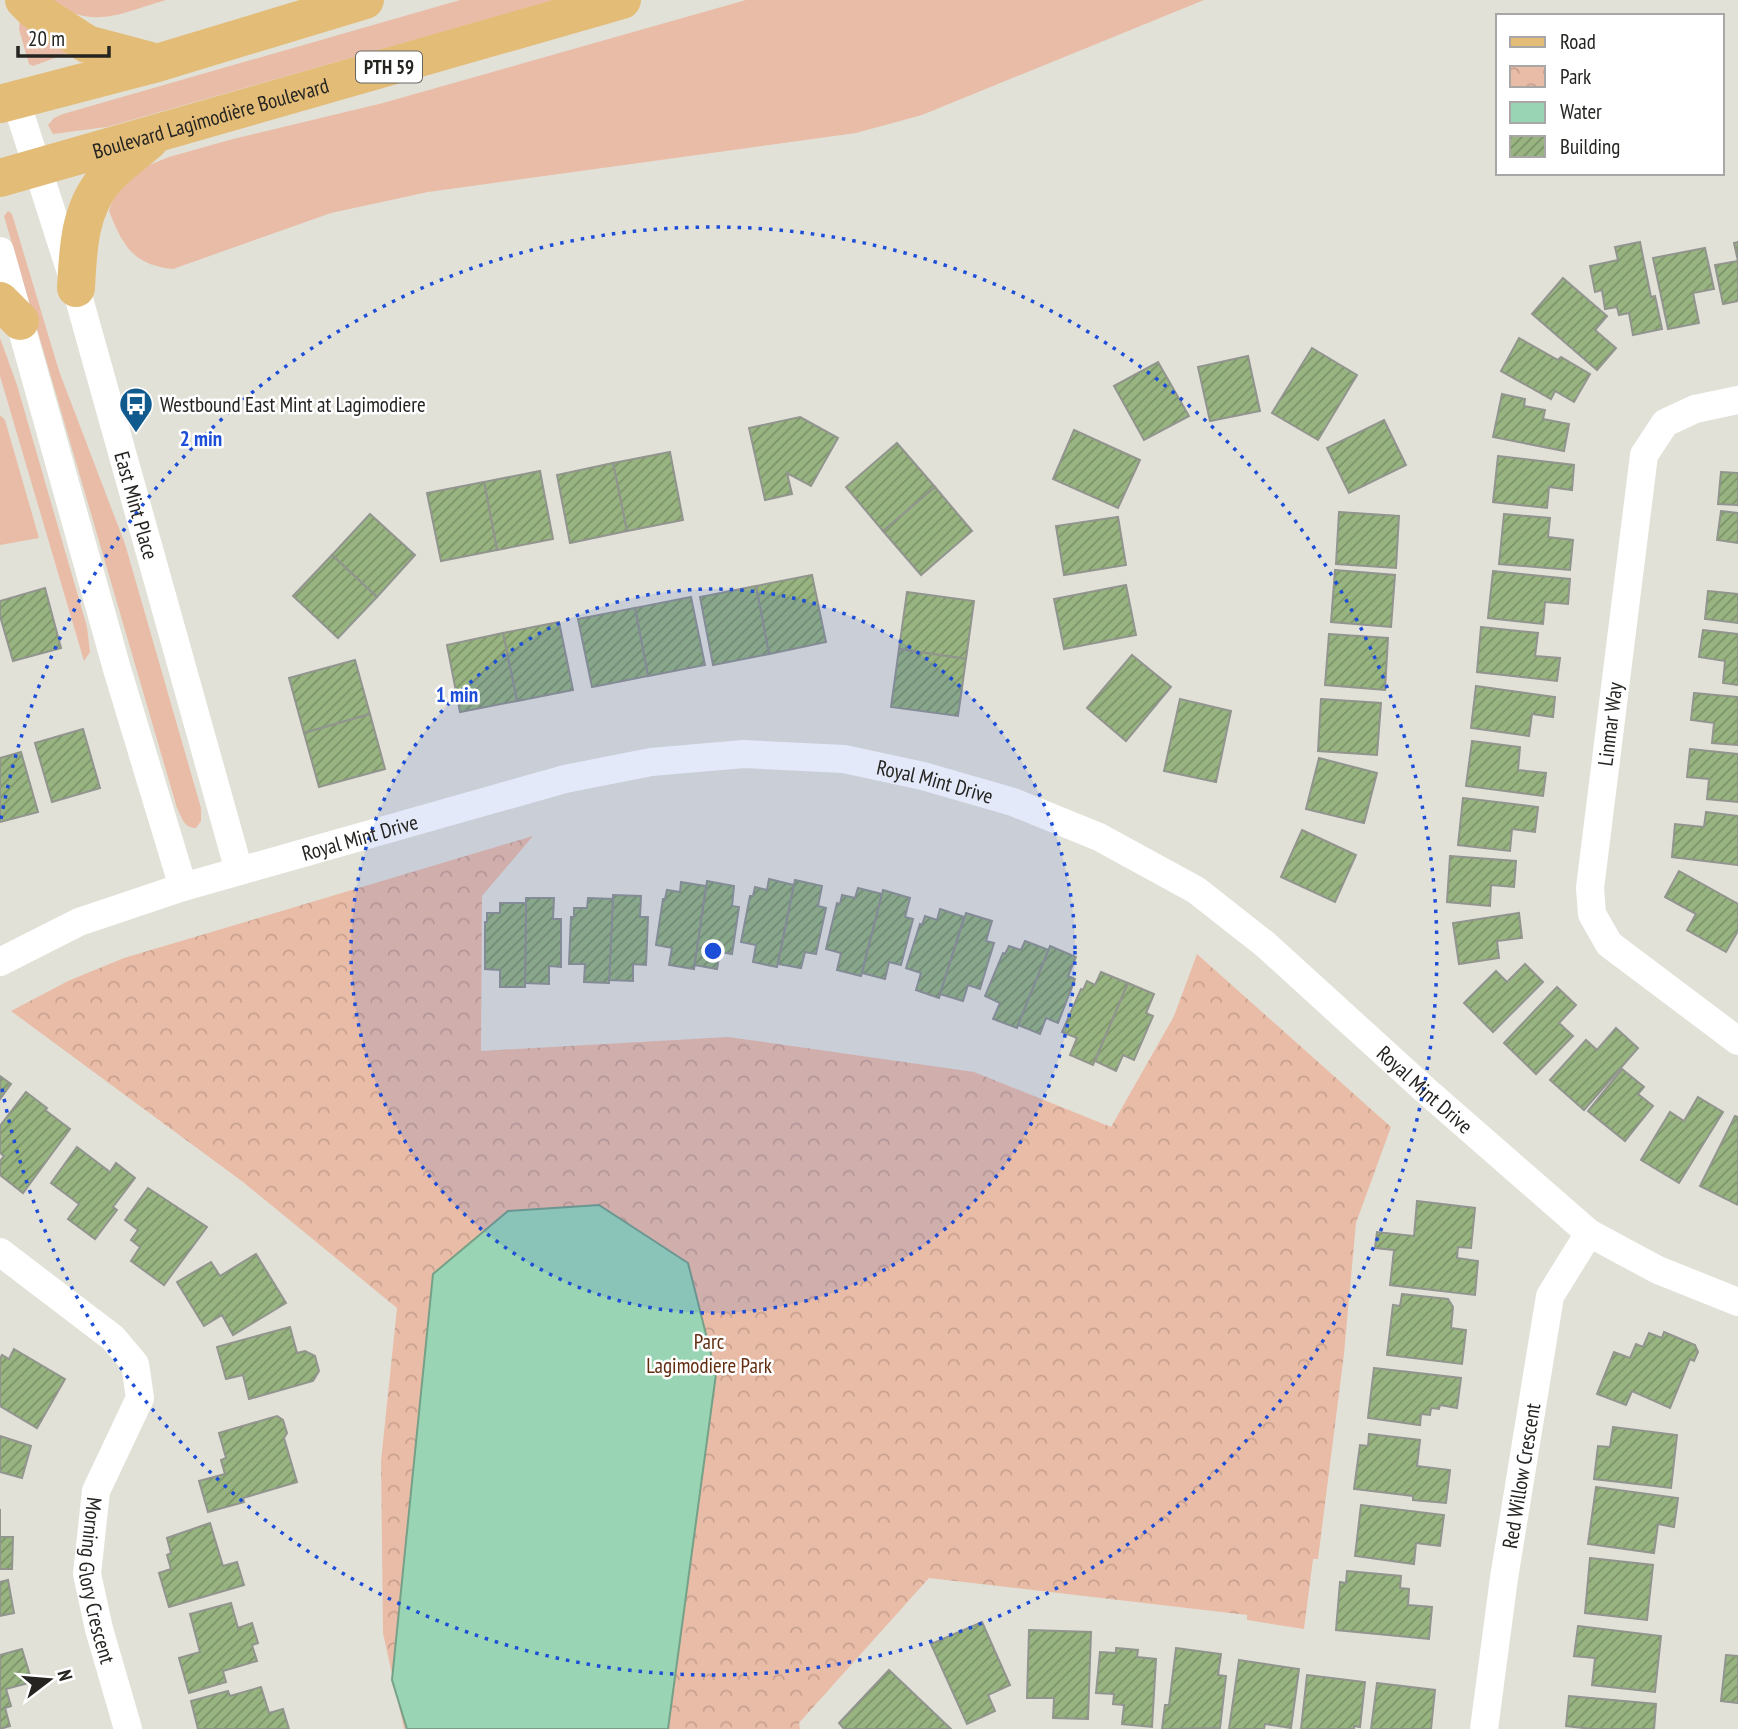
<svg xmlns="http://www.w3.org/2000/svg" width="1738" height="1729" viewBox="0 0 1738 1729" font-family="'PT Sans Narrow',sans-serif">
<style>
.grass{fill:#e9bca7}
.park{fill:url(#park-crowns)}
.water{fill:#99d5b4;stroke:#76a088;stroke-width:2}
.building{fill:url(#building-hatch);stroke:#91958e;stroke-width:2}
.lines{fill:none;stroke-linecap:round;stroke-linejoin:round}
.street{stroke:#fff;stroke-width:28}
.primary{stroke:#e3bc78;stroke-width:38}
.ring{fill:none;stroke:#1d4ed8;stroke-width:3.5;stroke-dasharray:3.5 7}
.labels{text-anchor:middle;dominant-baseline:central;stroke-width:5;stroke-linejoin:round;paint-order:stroke}
.shield{fill:#fff;stroke:#666664;stroke-width:2}
.shield-label{font-size:19px;font-weight:bold;fill:#252421}
.street-label{font-size:21px;fill:#252421;stroke:#fff}
.poi-label{font-size:21px;fill:#252421;stroke:#fff;text-anchor:start}
.park-label{font-size:21px;fill:#612d11;stroke:#fff}
.centre{fill:#1d4ed8;stroke:#fff;stroke-width:3.5}
.ring-label{font-size:21px;text-anchor:middle;font-weight:bold;fill:#1d4ed8;stroke:#fff;stroke-width:5;stroke-linejoin:round;paint-order:stroke}
</style>
<defs>
<pattern id="park-crowns" width="20" height="18" patternUnits="userSpaceOnUse" patternTransform="scale(1.75)"><rect width="20" height="18" fill="#e9bca7"/><path d="M2 6a3 3 0 1 1 6 0M12 15a3 3 0 1 1 6 0" fill="none" stroke="#c8a18f"/></pattern>
<pattern id="building-hatch" width="6" height="6" patternUnits="userSpaceOnUse" patternTransform="scale(1.75)"><rect width="6" height="6" fill="#98b481"/><path d="M-1 1l2-2M0 6l6-6M5 7l2-2" fill="none" stroke="#7c9269"/></pattern>
</defs>
<rect width="100%" height="100%" fill="#e2e1d8"/>
<g class="grass">
<path d="M43,0h123c-54,16 -70,29 -123,0z"/>
<polygon points="460,0 555,0 107,127 53,134 48,125 54,118 63,114"/>
<path d="M746,0h458l-282,115 -66,18 -428,59 -97,21 -158,56c-40,-4 -50,-23 -64,-58l5,-15 18,-19 17,-12 20,-8 64,-18 150,-36z"/>
<polygon points="20,20 71,52 33,66 29,64 19,29"/>
<path d="M8,211l4,3 47,157 66,173 76,264v13l-5,7c-12,0 -14,-10 -19,-20l-173,-592z"/>
<polygon points="0,338 17,385 87,627 90,652 84,661 0,376"/>
<polygon points="0,415 5,420 39,538 0,545"/>
</g>
<polygon class="park" points="533,836 482,896 481,1051 728,1037 974,1072 1111,1127 1174,1016 1197,954 1391,1127 1356,1223 1344,1354 1318,1559 1313,1559 1304,1629 1247,1620 1247,1615 929,1578 799,1723 800,1729 404,1729 383,1633 381,1461 397,1308 243,1182 11,1011 68,981 124,958"/>
<polygon class="water" points="599,1205 688,1263 716,1374 668,1729 407,1729 392,1680 433,1274 508,1211"/>
<g class="building">
<polygon points="1640,242 1651,297 1655,296 1662,329 1633,335 1629,313 1619,315 1617,307 1605,309 1602,290 1595,292 1590,266 1618,260 1615,247"/>
<polygon points="1738,242 1738,301 1723,304 1715,265 1738,261 1734,243"/>
<polygon points="1705,248 1714,289 1693,293 1699,323 1668,329 1653,258"/>
<polygon points="1563,278 1607,316 1595,330 1616,348 1597,370 1532,314"/>
<polygon points="1519,338 1558,360 1561,357 1590,374 1574,402 1555,391 1551,399 1501,371"/>
<polygon points="1312,348 1357,375 1318,440 1272,413"/>
<polygon points="1248,356 1260,411 1210,421 1198,367"/>
<polygon points="1158,362 1189,416 1144,440 1114,386"/>
<polygon points="1502,394 1525,399 1524,406 1545,410 1543,419 1569,424 1564,451 1493,437"/>
<polygon points="800,417 838,438 811,486 787,473 792,494 765,500 749,428"/>
<polygon points="1384,420 1406,465 1349,493 1327,448"/>
<polygon points="1074,430 1140,460 1118,508 1053,479"/>
<polygon points="897,443 935,487 883,531 846,487"/>
<polygon points="670,452 683,520 627,531 613,463"/>
<polygon points="1498,456 1574,465 1572,490 1549,487 1547,508 1493,502"/>
<polygon points="613,463 627,531 570,543 557,475"/>
<polygon points="540,471 553,539 497,550 484,482"/>
<polygon points="1721,472 1738,473 1738,505 1718,504"/>
<polygon points="484,482 497,550 441,561 427,493"/>
<polygon points="935,487 972,531 921,575 883,531"/>
<polygon points="1721,511 1738,513 1738,543 1717,540"/>
<polygon points="1339,512 1399,516 1396,568 1336,564"/>
<polygon points="370,514 415,555 377,597 332,555"/>
<polygon points="1504,514 1550,518 1548,537 1573,540 1570,570 1499,564"/>
<polygon points="1118,517 1126,565 1064,575 1056,526"/>
<polygon points="332,555 377,597 338,638 293,596"/>
<polygon points="1335,570 1395,575 1391,627 1331,622"/>
<polygon points="1493,571 1570,579 1568,604 1545,602 1543,624 1488,618"/>
<polygon points="812,575 826,642 769,654 756,586"/>
<polygon points="1126,585 1136,635 1064,649 1054,599"/>
<polygon points="756,586 769,654 713,665 700,597"/>
<polygon points="45,588 61,648 13,661 0,616 0,601"/>
<polygon points="1708,591 1738,594 1738,623 1705,619"/>
<polygon points="907,592 974,601 966,659 899,649"/>
<polygon points="691,597 705,665 648,676 635,608"/>
<polygon points="635,608 648,676 592,687 578,619"/>
<polygon points="559,622 573,690 517,701 503,633"/>
<polygon points="1481,627 1538,633 1535,656 1560,658 1557,681 1477,672"/>
<polygon points="1703,630 1738,634 1738,685 1723,683 1725,661 1699,657"/>
<polygon points="503,633 517,701 460,712 447,645"/>
<polygon points="1329,634 1388,638 1385,690 1325,685"/>
<polygon points="899,649 966,659 958,716 891,707"/>
<polygon points="1132,655 1171,687 1126,741 1087,708"/>
<polygon points="355,660 370,714 304,733 289,678"/>
<polygon points="1476,686 1555,697 1553,717 1532,714 1529,736 1471,728"/>
<polygon points="1694,693 1738,697 1738,745 1712,743 1714,723 1691,720"/>
<polygon points="1180,699 1231,711 1216,782 1164,771"/>
<polygon points="1321,699 1381,703 1377,755 1318,751"/>
<polygon points="370,714 385,769 319,787 304,733"/>
<polygon points="83,729 100,788 52,802 35,743"/>
<polygon points="1472,741 1520,747 1518,770 1546,773 1543,796 1466,786"/>
<polygon points="1690,749 1738,754 1738,802 1707,799 1709,779 1687,777"/>
<polygon points="21,752 38,812 0,822 0,758"/>
<polygon points="1319,758 1377,773 1364,823 1306,809"/>
<polygon points="1463,798 1538,807 1535,832 1512,829 1510,851 1458,845"/>
<polygon points="1706,812 1738,816 1738,865 1672,857 1675,824 1704,827"/>
<polygon points="1302,830 1356,855 1335,902 1281,877"/>
<polygon points="1450,856 1516,861 1514,887 1491,885 1490,906 1447,902"/>
<polygon points="1679,871 1738,904 1738,931 1726,952 1687,930 1696,914 1665,897"/>
<polygon points="769,879 794,885 777,967 753,962 756,945 741,942 750,896 753,896 755,887 767,890"/>
<polygon points="795,880 822,886 818,906 826,908 816,954 805,952 801,968 778,964"/>
<polygon points="707,881 734,886 732,906 739,907 732,954 720,952 717,969 694,965"/>
<polygon points="681,882 706,886 694,969 669,965 672,948 656,945 663,899 665,899 667,890 680,892"/>
<polygon points="858,888 882,894 861,976 837,970 841,953 826,949 837,903 840,904 842,895 855,898"/>
<polygon points="883,890 910,898 905,917 913,919 901,965 889,962 885,979 862,973"/>
<polygon points="613,895 641,896 640,917 648,917 646,965 633,964 633,981 609,980"/>
<polygon points="526,898 554,898 553,919 561,919 561,967 549,966 549,984 525,983"/>
<polygon points="588,898 613,899 609,983 584,982 585,964 569,964 571,917 574,917 574,908 587,908"/>
<polygon points="500,903 526,903 525,987 500,987 500,970 485,969 485,922 487,922 487,913 500,913"/>
<polygon points="940,909 964,917 939,998 916,990 921,973 906,968 920,924 922,925 925,916 937,920"/>
<polygon points="966,913 992,921 986,941 994,943 980,989 968,985 963,1001 940,994"/>
<polygon points="1519,913 1522,938 1497,941 1499,958 1459,964 1453,923"/>
<polygon points="1025,941 1049,950 1017,1028 993,1019 1000,1003 985,996 1003,953 1005,954 1009,946 1021,950"/>
<polygon points="1050,946 1076,957 1068,976 1075,979 1058,1023 1046,1018 1040,1034 1018,1025"/>
<polygon points="1525,964 1543,982 1493,1032 1464,1003 1496,971 1507,982"/>
<polygon points="1101,972 1128,983 1093,1065 1070,1055 1077,1038 1062,1032 1081,989 1083,990 1087,981 1095,985"/>
<polygon points="1128,983 1154,994 1146,1013 1153,1016 1134,1060 1123,1055 1116,1071 1095,1061"/>
<polygon points="1557,987 1576,1005 1559,1023 1573,1036 1536,1074 1504,1043"/>
<polygon points="1616,1028 1638,1048 1584,1110 1550,1080 1586,1040 1597,1050"/>
<polygon points="1622,1069 1644,1087 1638,1094 1653,1106 1625,1141 1588,1111"/>
<polygon points="0,1076 11,1084 0,1099"/>
<polygon points="26,1092 47,1108 45,1110 70,1129 23,1193 0,1175 0,1161 4,1156 0,1153 0,1126"/>
<polygon points="1698,1097 1723,1112 1679,1183 1641,1160 1670,1112 1684,1121"/>
<polygon points="1735,1116 1738,1117 1738,1205 1700,1186"/>
<polygon points="77,1147 110,1172 116,1163 135,1178 113,1207 117,1210 95,1239 68,1219 79,1204 51,1183"/>
<polygon points="148,1188 207,1227 164,1285 131,1261 140,1247 131,1240 138,1230 125,1220"/>
<polygon points="1417,1201 1475,1208 1471,1248 1458,1247 1457,1258 1478,1261 1475,1295 1390,1285 1394,1250 1375,1248 1377,1232 1414,1236"/>
<polygon points="256,1254 286,1303 233,1335 222,1315 204,1326 177,1282 211,1262 220,1276"/>
<polygon points="1402,1294 1448,1299 1453,1307 1451,1328 1466,1330 1462,1364 1387,1355 1393,1305 1400,1306"/>
<polygon points="290,1327 297,1353 305,1351 315,1356 319,1371 313,1381 249,1399 243,1375 226,1379 217,1347"/>
<polygon points="1664,1332 1695,1345 1698,1352 1694,1361 1690,1359 1670,1408 1632,1391 1626,1405 1597,1394 1614,1352 1630,1358 1636,1344 1643,1347 1649,1333 1662,1338"/>
<polygon points="14,1349 65,1379 37,1428 0,1406 0,1359 2,1355 9,1359"/>
<polygon points="1374,1368 1461,1378 1457,1408 1440,1405 1439,1409 1431,1408 1430,1415 1421,1414 1420,1425 1368,1418"/>
<polygon points="277,1416 283,1420 287,1433 284,1438 297,1482 243,1498 244,1502 208,1512 199,1481 225,1474 221,1460 226,1458 219,1433"/>
<polygon points="1613,1427 1677,1435 1671,1488 1594,1479 1598,1446 1610,1447"/>
<polygon points="1369,1434 1420,1440 1417,1466 1450,1470 1446,1503 1413,1500 1413,1496 1354,1489 1360,1445 1368,1446"/>
<polygon points="0,1436 31,1446 22,1478 0,1472"/>
<polygon points="1596,1487 1678,1498 1674,1527 1658,1524 1654,1553 1588,1544"/>
<polygon points="1361,1505 1444,1515 1440,1546 1416,1543 1414,1564 1355,1556"/>
<polygon points="0,1509 0,1537 13,1537 12,1569 0,1569"/>
<polygon points="210,1523 223,1566 237,1562 244,1585 169,1607 159,1573 171,1569 167,1555 171,1553 167,1538"/>
<polygon points="1590,1558 1653,1565 1647,1620 1585,1613"/>
<polygon points="1347,1571 1401,1576 1400,1588 1409,1589 1408,1605 1432,1607 1429,1639 1336,1630 1340,1582 1346,1583"/>
<polygon points="8,1580 14,1613 0,1616 0,1582"/>
<polygon points="231,1603 238,1628 252,1623 258,1643 252,1645 257,1661 223,1671 226,1682 189,1693 179,1658 200,1652 190,1614"/>
<polygon points="982,1622 1010,1685 988,1695 995,1711 967,1724 931,1644"/>
<polygon points="1578,1626 1661,1636 1655,1692 1592,1685 1595,1658 1574,1656"/>
<polygon points="1029,1630 1091,1632 1088,1719 1053,1718 1054,1698 1027,1698"/>
<polygon points="1116,1648 1138,1650 1137,1657 1156,1659 1152,1727 1122,1724 1124,1705 1113,1704 1114,1694 1096,1693 1100,1652 1116,1653"/>
<polygon points="1176,1648 1221,1654 1218,1675 1226,1676 1220,1728 1162,1729 1165,1705 1169,1705"/>
<polygon points="22,1649 32,1682 6,1689 11,1706 5,1708 10,1726 0,1729 0,1655"/>
<polygon points="1726,1655 1738,1656 1738,1703 1721,1701"/>
<polygon points="1239,1660 1299,1669 1291,1728 1265,1724 1264,1729 1229,1729"/>
<polygon points="889,1670 951,1729 844,1729 839,1723"/>
<polygon points="1307,1675 1365,1682 1360,1727 1354,1726 1354,1729 1301,1729"/>
<polygon points="1377,1683 1435,1690 1431,1729 1371,1729"/>
<polygon points="261,1687 269,1713 283,1709 289,1729 198,1729 191,1701 228,1691 230,1696"/>
<polygon points="1569,1696 1656,1704 1654,1729 1592,1729 1566,1726"/>
</g>
<g class="lines">
<g class="street">
<path id="s1" d="M16,101l60,187 163,583"/>
<polyline points="0,251 117,669 183,887"/>
<polyline points="1738,400 1695,409 1665,423 1644,455 1590,888 1592,914 1609,944 1738,1041"/>
<path id="s2" d="M0,962l79,-40 104,-35 382,-108 86,-17 93,-8 100,5 79,17 90,26 86,35 97,53 70,55 157,143 166,145 69,37 80,32"/>
<path id="s3" d="M0,1252l113,86 22,26 5,34 -44,93 -9,83 12,55 29,100"/>
<path id="s4" d="M1484,1729l20,-151 46,-282 39,-63"/>
</g>
<g class="primary">
<polyline points="24,0 33,9 87,44 155,62"/>
<polyline points="0,104 157,63 365,0"/>
<path id="s5" d="M0,178l622,-178"/>
<path d="M76,288c2,-37 3,-76 27,-106 12,-16 31,-28 46,-41"/>
<polyline points="0,301 20,321"/>
</g>
</g>
<circle cx="713" cy="951" r="362" fill="#1d4ed8" fill-opacity=".12"/>
<g class="ring">
<circle cx="713" cy="951" r="362"/>
<path d="M1 819A724 724 0 1 1 1 1083"/>
</g>
<defs>
<g id="bus-pin" transform="scale(1.75)"><path d="M0 17L-7.5 6A9.5 9.5 0 1 1 7.5 6Z" fill="#115a8e" stroke="#fff"/><path d="M-5-6H5V4H4V6H2V4H-2V6H-4V4H-5ZM-3.5-4V0h7V-4ZM-3.5 1.2v1.5H-2V1.2ZM2 1.2v1.5H3.5V1.2Z" fill="#fff"/></g>
</defs>
<g fill-rule="evenodd">
<use href="#bus-pin" x="136" y="404"/>
</g>
<g class="labels">
<rect class="shield" x="356" y="51.5" width="66" height="31" rx="5"/>
<g class="shield-label">
<text x="389" y="67">PTH 59</text>
</g>
<g class="street-label">
<text stroke="none"><textPath href="#s5" startOffset="219">Boulevard Lagimodière Boulevard</textPath></text>
<text stroke="none"><textPath href="#s1" startOffset="422">East Mint Place</textPath></text>
<text transform="translate(1610 724) rotate(-83)">Linmar Way</text>
<text stroke="none"><textPath href="#s2" startOffset="970">Royal Mint Drive</textPath></text>
<text stroke="none"><textPath href="#s2" startOffset="382">Royal Mint Drive</textPath></text>
<text stroke="none"><textPath href="#s2" startOffset="1558">Royal Mint Drive</textPath></text>
<text stroke="none"><textPath href="#s4" startOffset="256">Red Willow Crescent</textPath></text>
<text stroke="none"><textPath href="#s3" startOffset="404">Morning Glory Crescent</textPath></text>
</g>
<g class="poi-label">
<text x="160" y="404">Westbound East Mint at Lagimodiere</text>
</g>
<g class="park-label">
<text x="709" y="1341">Parc<tspan x="709" dy="24">Lagimodiere Park</tspan></text>
</g>
</g>
<circle cx="713" cy="951" r="10" class="centre"/>
<g class="ring-label">
<text x="201" y="446">2 min</text>
<text x="457" y="702">1 min</text>
</g>
<rect x="1496" y="14" width="228" height="161" fill="#ffffff" stroke="#a8a7a6" stroke-width="2"/>
<rect x="1510" y="37" width="35" height="10" fill="#e3bc78" stroke="#a8a7a6" stroke-width="2"/>
<text x="1560" y="49" font-size="21" fill="#252421">Road</text>
<rect x="1510" y="66" width="35" height="21" fill="url(#park-crowns)" stroke="#a8a7a6" stroke-width="2"/>
<text x="1560" y="84" font-size="21" fill="#252421">Park</text>
<rect x="1510" y="102" width="35" height="21" fill="#99d5b4" stroke="#a8a7a6" stroke-width="2"/>
<text x="1560" y="119" font-size="21" fill="#252421">Water</text>
<rect x="1510" y="136" width="35" height="21" fill="url(#building-hatch)" stroke="#a8a7a6" stroke-width="2"/>
<text x="1560" y="154" font-size="21" fill="#252421">Building</text>
<g transform="translate(49 1680) rotate(74)" stroke="#ffffff" stroke-width="5" paint-order="stroke">
<path d="M0-5L12 26L0 18L-12 26Z" fill="#252421"/>
<text y="-10" font-size="19" font-weight="bold" text-anchor="middle" fill="#252421">N</text>
</g>
<path d="M18 46v10h91v-10" fill="none" stroke="#252421" stroke-width="3.5"/>
<text x="28" y="46" font-size="21" fill="#252421" stroke="#ffffff" stroke-width="5" paint-order="stroke">20 m</text>
</svg>
